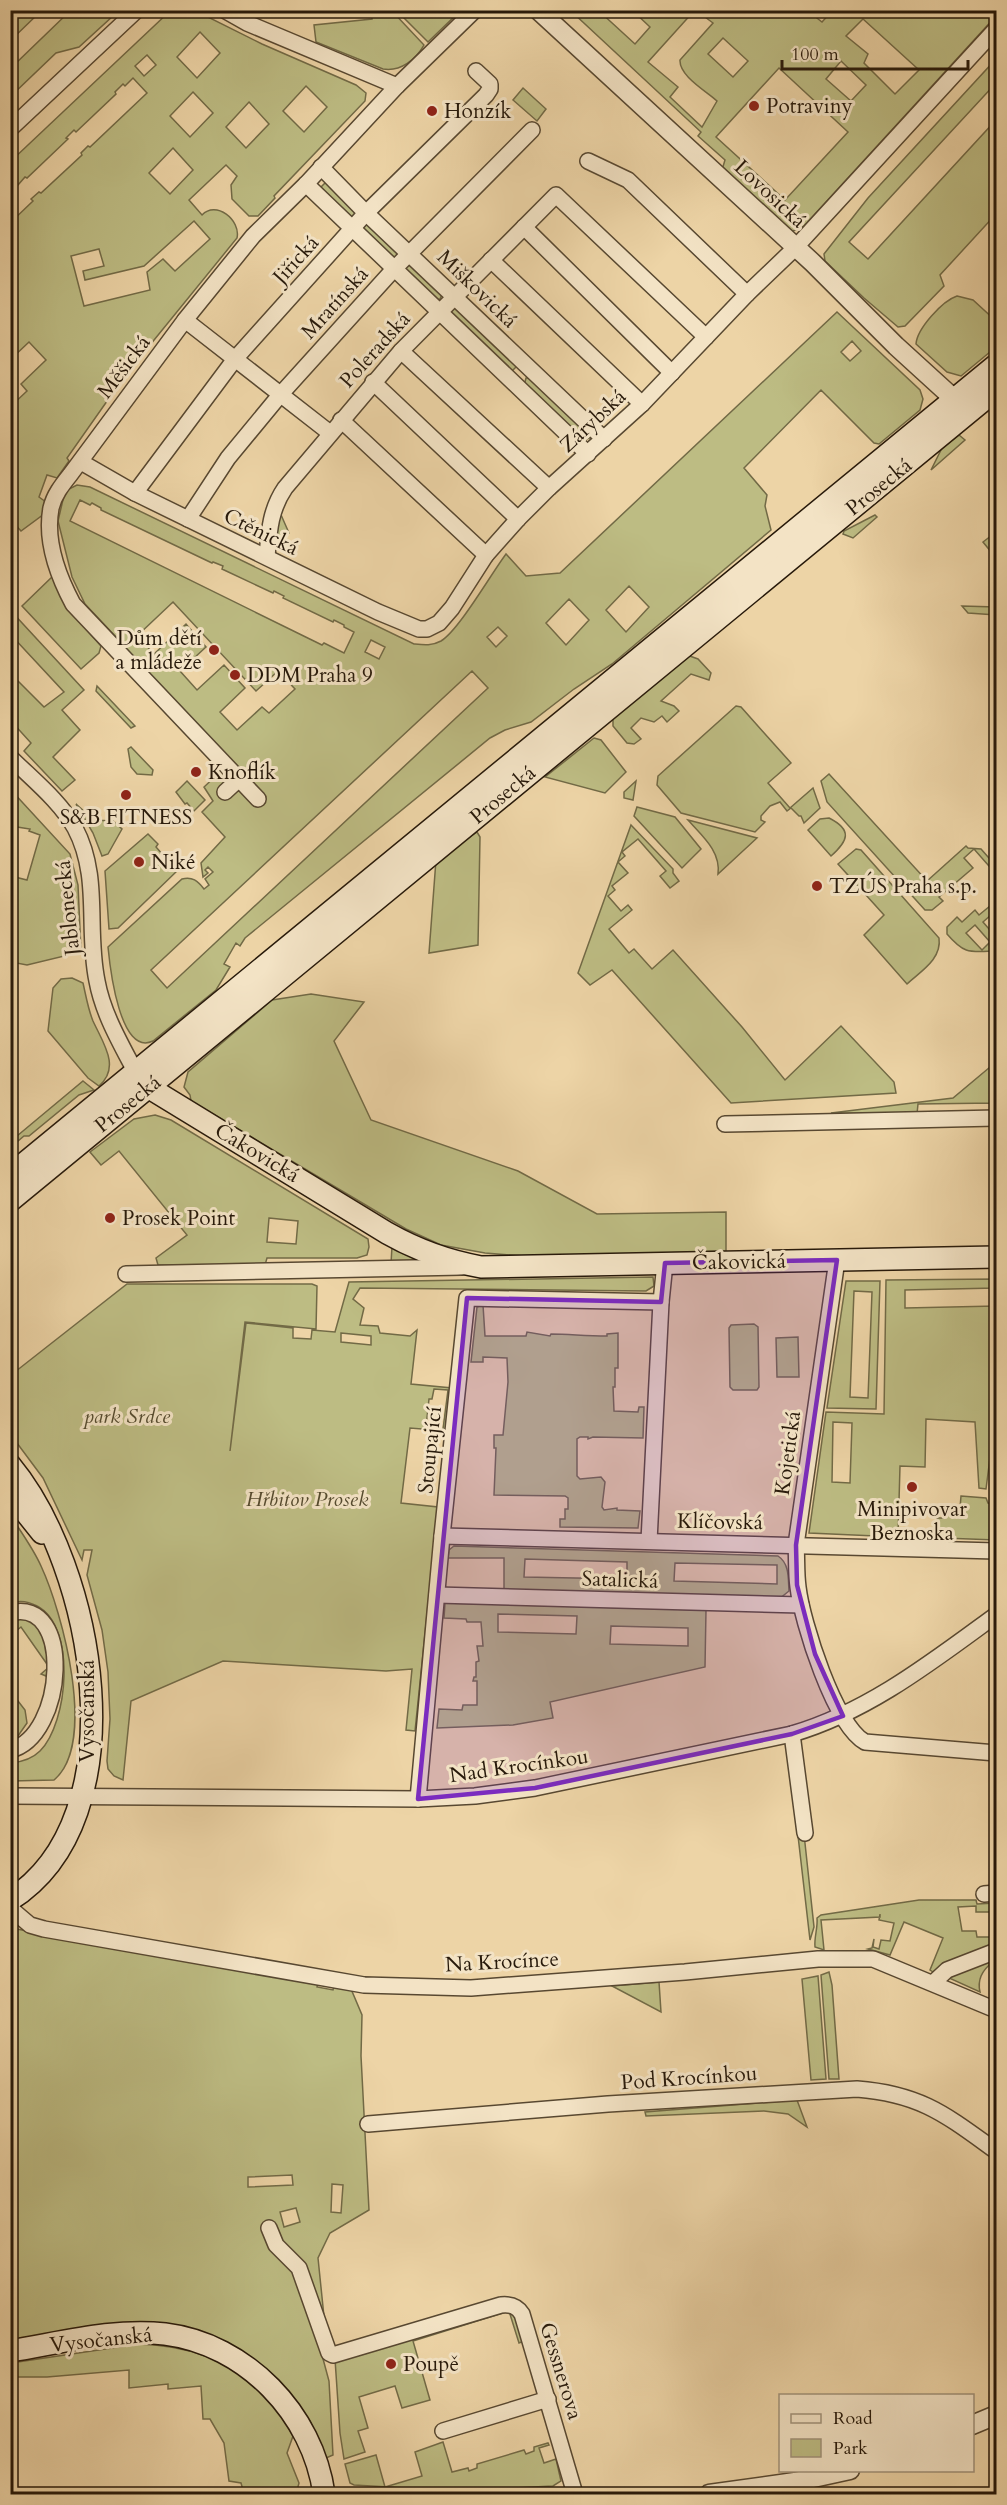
<svg xmlns="http://www.w3.org/2000/svg" width="1007" height="2505" viewBox="0 0 1007 2505" font-family="Cardo,serif">
<style>
.green{fill:#bdbc83;stroke:#726a46;stroke-width:1.5;fill-rule:evenodd}
.lines{fill:none;stroke-linecap:round;stroke-linejoin:round}
.stream{stroke:#6c786b;stroke-width:4}
.minor-casing{stroke:#584831;stroke-width:18}
.tertiary-casing{stroke:#584831;stroke-width:21}
.secondary-casing{stroke:#27190a;stroke-width:24}
.minor{stroke:#f3e3c5;stroke-width:15}
.tertiary{stroke:#f3e3c5;stroke-width:18}
.secondary{stroke:#f3e3c5;stroke-width:21}
.marked{fill:#7b2cbf;fill-opacity:0.2;stroke:#7b2cbf;stroke-width:4.5;stroke-linejoin:round}
.poi-dot{fill:#8f2418;stroke:#f3e3c5;stroke-width:2}
.labels{text-anchor:middle;dominant-baseline:central;stroke-width:6;stroke-linejoin:round;paint-order:stroke}
.poi-label{font-size:21px;fill:#27190a;stroke:#f3e3c5;text-anchor:start}
.street-label{font-size:21px;fill:#27190a;stroke:#f3e3c5}
.park-label{font-size:21px;font-style:italic;fill:#544a2e;stroke:#f3e3c5}
</style>
<rect width="100%" height="100%" fill="#edd4a6"/>
<filter id="stains"><feTurbulence type="fractalNoise" baseFrequency=".00333" numOctaves="4"/><feColorMatrix values="0 0 0 0 .2 0 0 0 0 .09 0 0 0 0 .02 0 0 0 .5 -.17"/></filter>
<radialGradient id="worn" r=".72"><stop offset=".6" stop-color="#630" stop-opacity="0"/><stop offset="1" stop-color="#630" stop-opacity=".3"/></radialGradient>
<g class="green">
<polygon points="11,10 39,11 40,12 11,40"/>
<path d="M833,10h163v6l-192,210 -11,5 -6,-2 -65,-59 3,-10 -27,-24 3,-4 -130,-121h28l36,33 15,-17 -17,-16h61l-46,51 30,25 -8,10 32,30 15,-26c-11,-10 -38,-25 -37,-41l33,-37 -16,-12h111l14,11zM863,19l56,51 -24,24 -31,-31 4,-9 -22,-18zM723,38l25,23 -15,16 -25,-23zM841,61l25,24 -15,16 -25,-22zM779,68l69,64 -63,68 -69,-63z"/>
<polygon points="70,11 109,11 114,15 79,47 56,53 11,96 11,65 14,65"/>
<path d="M170,11h26l66,33 94,41 10,8 -1,8 -91,95 1,2 -17,18h-9l-17,-17 -1,-14 6,-9 -11,-11 -37,35 13,15c14,-15 39,5 35,23l-113,139 -57,81 2,3 -12,17 -10,-3 -8,22 7,5 -2,12 -23,17 -10,-11v-114l16,-15 -6,-7 25,-24 -17,-18 -18,17v-137l22,-21 -2,-2 8,-7 2,1 41,-38 -1,-2 7,-7 2,1 57,-54 -14,-15 -8,8 -2,-2 -8,8 1,2 -40,38 -2,-2 -8,8 2,1 -41,39 -2,-1 -14,16v-32zM200,32l20,21 -23,25 -20,-21zM147,55l9,10 -12,11 -9,-10zM306,86l21,21 -23,25 -21,-21zM193,92l20,21 -23,24 -20,-21zM249,102l20,22 -23,24 -20,-21zM173,148l20,22 -23,24 -21,-21zM194,221l16,18 -35,32 -12,-12 -16,13 3,18 -66,16 -13,-50 28,-7 5,17 -21,5 2,9 59,-14z"/>
<path d="M372,11h20l32,34c-8,14 -23,27 -41,24l-67,-27 -2,-17 58,-6z"/>
<polygon points="397,11 460,11 428,42"/>
<polygon points="996,59 996,83 849,242 868,259 996,120 996,214 940,275 944,286 905,326 898,327 864,298 825,261 824,254 868,198"/>
<polygon points="523,88 546,109 537,121 513,100"/>
<polygon points="327,181 359,212 351,220 318,190"/>
<polygon points="364,222 369,222 401,252 397,261 361,231"/>
<polygon points="410,261 443,292 440,299 434,301 401,266"/>
<path d="M957,296l16,4 23,21v26l-35,29 -14,-4 -31,-28c1,-15 26,-43 41,-48z"/>
<polygon points="454,308 458,308 516,363 516,367 512,371 451,317 451,311"/>
<path d="M837,312l83,78 3,9 -3,11 -41,34 -5,-1 -53,-53 -77,78 23,27 -2,11 6,24 -159,134 -38,25 -43,33 -26,8 -15,8 -245,200 -5,8 -4,-3 -12,21 6,3 -14,23 -63,51c-33,16 -43,-73 -45,-94l74,-68c10,-3 16,2 22,10l5,-4 -4,-6 8,-7 -5,-5 -3,3 3,3 -5,4 -2,-14 24,-26 -23,-25 11,-11 -9,-14 18,-17 6,6v6l5,9h8l-129,-154h4l-31,-33 -13,-27 -14,-56 7,-30 12,-6 13,2 324,157c10,1 18,2 27,-3 18,-11 50,-67 65,-87l20,22 34,-3zM852,341l9,10 -11,10 -9,-9zM80,500l10,5 2,-2 9,5v2l111,53 1,-1 10,4 -1,3 51,24 1,-2 10,5 -1,2 50,24 1,-2 10,5v2l10,5 -10,21 -20,-10 -2,2 -252,-124zM629,586l20,21 -23,25 -20,-22zM569,599l20,21 -23,25 -20,-22zM173,602l83,89 22,-20 17,18 -26,24 -7,-6 -25,23 -17,-18 25,-24 -21,-23 -27,25 -17,-19 26,-24 -20,-23 -32,30 -17,-18zM498,627l9,9 -11,11 -9,-10zM371,640l14,7 -6,12 -14,-7zM472,671l16,17 -321,300 -16,-18z"/>
<polygon points="526,378 530,378 590,432 590,438 581,441 524,386"/>
<polygon points="959,435 965,440 931,470 942,448"/>
<polygon points="278,508 289,533 275,539"/>
<polygon points="875,515 877,517 853,538 843,534 844,531"/>
<polygon points="996,532 996,558 983,542"/>
<polygon points="53,576 70,611 101,646 99,653 81,669 22,606"/>
<polygon points="962,606 996,607 996,615 968,613"/>
<polygon points="11,611 84,690 62,710 80,730 53,757 75,780 62,791 24,751 31,743 11,721 11,674 44,707 64,692 11,635"/>
<polygon points="687,655 698,659 711,673 709,680 691,674 661,701 674,706 679,711 667,722 662,716 654,722 641,718 631,728 641,739 634,744 627,743 613,726 613,717"/>
<polygon points="97,686 135,726 131,728 96,691"/>
<polygon points="736,706 741,707 791,763 768,783 790,808 813,788 820,808 804,823 801,816 799,816 791,808 787,811 780,802 770,806 761,816 761,820 765,822 755,832 681,813 657,785 658,776"/>
<polygon points="594,738 601,740 626,772 605,793 545,777"/>
<polygon points="131,747 153,770 152,775 137,774 131,767 128,749"/>
<polygon points="829,774 927,881 966,846 968,848 981,849 996,866 996,874 974,849 964,858 973,868 939,897 943,901 932,910 925,910 827,802 821,781"/>
<polygon points="187,781 205,800 194,811 187,803 185,804 176,792"/>
<polygon points="636,781 633,800 624,798 624,792"/>
<polygon points="11,790 70,854 78,885 81,952 27,965 11,962 11,876 27,880 40,835 29,831 30,829 11,826"/>
<polygon points="76,804 94,820 113,821 122,829 108,854 102,856 93,833"/>
<polygon points="637,807 675,817 701,849 682,868 634,816"/>
<path d="M829,818c24,12 19,23 2,38l-23,-26 12,-11z"/>
<path d="M688,820l69,18 -39,36c3,-23 -16,-38 -30,-54z"/>
<polygon points="631,825 673,869 673,873 679,881 670,888 660,876 666,871 638,839 622,852 625,856 618,862 628,873 612,886 615,890 608,896 621,911 628,905 632,910 609,929 629,953 634,949 652,969 673,950 742,1027 785,1080 841,1026 894,1082 896,1093 731,1103 612,970 590,985 578,973"/>
<polygon points="477,832 480,837 478,945 429,953 436,860"/>
<polygon points="148,834 158,844 156,847 177,871 118,928 109,929 105,871"/>
<path d="M856,849l5,1 78,88c3,21 -18,33 -32,46l-43,-49 20,-20 -46,-51z"/>
<path d="M996,901v18l-4,-5 -9,8 13,15v14c-26,1 -31,4 -49,-17v-7l10,-10 5,5 13,-12 4,5zM975,925l15,17 -8,8 -16,-17z"/>
<path d="M72,978l11,5c3,13 5,26 10,38 10,22 28,46 6,65l-11,-8 -40,-47 5,-43 8,-9z"/>
<polygon points="311,994 364,1002 334,1041 371,1120 518,1171 597,1214 726,1212 726,1251 538,1257 485,1253 441,1245 406,1229 191,1101 190,1095 184,1087 188,1072 272,1000"/>
<polygon points="996,1062 996,1109 995,1103 918,1104 917,1114 831,1113 953,1098"/>
<polygon points="83,1081 94,1090 79,1095 29,1136 24,1136 11,1147 11,1141"/>
<path d="M155,1115l16,5 197,119 1,8 -2,8 -10,3h-90l-2,7h-107l-2,-7 31,-23 -68,-84 -18,14 -11,-13 44,-33zM269,1218l29,3 -2,23 -29,-2z"/>
<polygon points="392,1246 426,1262 391,1264"/>
<path d="M653,1277l1,9 -8,5 -286,-3 -7,11 11,9 -4,17 18,1 2,7 30,3 7,-6 -6,54 41,4 -5,43 -37,-3 -9,75 37,4 -23,224 -9,-1 6,-61 -26,2 -163,-10 -92,40 -8,79 -9,-4 -6,-7 -1,-8 3,-42 -2,-47 -6,-42 -15,-55 5,-25h-8l-2,10 -39,-82 -32,-43v-60l116,-91h185l5,2 -1,43 -71,-7 -15,129 16,-128 47,5v10l18,1 1,-9 23,2 14,-50zM341,1333l30,3v9l-30,-3zM434,1389l14,1 -5,39 -17,-2 3,-28h3z"/>
<path d="M996,1279v9l-91,2v18l91,-2v141l-6,11 -4,31 -7,-1 -4,-66 -49,-3 -1,48 -25,-1 -2,71 -89,-4 17,-121 58,2 2,-134zM833,1422l19,1 -2,60 -18,-1z"/>
<path d="M846,1281h34l-4,128 -49,-1zM854,1291l18,1 -4,106 -18,-1z"/>
<path d="M483,1305l2,31h41l1,-4 23,4 1,-2c19,0 33,2 56,2v-2l11,-1v35h-3v19h-2l1,24 24,1 1,-5h5l-1,31 -50,-1 -5,2v-2h-8l-3,2v37l3,3 21,-2 4,5 -3,25 2,3 13,-2v2l23,1 -2,17 -78,-1v-8h5v-10h3v-11l-3,-2 -71,-1 2,-47h-2v-13h9l5,-53 -1,-24 -24,-1v5h-12l6,-55z"/>
<polygon points="754,1324 758,1327 759,1387 757,1390 733,1390 730,1387 729,1328 731,1325"/>
<polygon points="798,1337 799,1377 777,1377 776,1338"/>
<polygon points="961,1496 986,1498 988,1503 996,1504 996,1540 943,1538 943,1532 937,1531 937,1518 945,1518 947,1508 960,1508"/>
<path d="M10,1515c11,17 23,33 31,51 21,45 57,177 13,214l-43,1v-18c10,-1 21,-4 29,-12 28,-28 37,-124 -3,-145 -9,-5 -17,-6 -26,-3z"/>
<path d="M454,1546l324,10c12,8 10,23 11,35l-10,8 -275,-7v-34h-56l1,-8zM525,1559l102,3v17l-103,-2zM675,1563l102,2v19l-103,-3z"/>
<path d="M445,1603l261,7 -1,57 -155,35 3,16 -40,7 -76,3 2,-19 23,1 1,-5h14v-24h-4l1,-4h2v-15l3,-1 -2,-15h6l-2,-24h-14l-1,-3 -22,-1zM498,1614l79,2 -1,18 -78,-2zM611,1626l77,2v18l-78,-2z"/>
<path d="M21,1618c5,2 10,3 14,6 11,10 19,39 11,52l-5,-2 8,-7 -28,-40 -10,8v-16z"/>
<polygon points="18,1701 25,1710 27,1723 18,1736 11,1739 11,1706"/>
<polygon points="797,1827 804,1834 814,1927 810,1940"/>
<path d="M919,1900h57l1,4 19,-1v9h-20v-6l-18,1 4,24h14l1,6h19v10l-40,13 -23,12 -3,-2 13,-32 -39,-16 -14,33 -22,-6 4,-1 2,-9 -1,8 6,2 2,-9 9,1 4,-18 -15,-3 1,-6v3l-59,3 3,30 -9,-3c-1,-10 3,-19 2,-29l4,-3z"/>
<path d="M11,1928l307,55 -1,4 16,3 1,-4 17,3 11,26 -1,41 8,154 -39,23 -12,25 9,88 -5,9 7,26 4,74 -7,3 -16,-37 -20,-27 -25,-21 -48,-31 -206,-2zM292,2175l1,10 -45,2v-10zM332,2184l11,1 -2,28 -10,-1zM296,2208l4,14 -16,5 -4,-15z"/>
<path d="M996,1957v6l-3,-1c-11,8 -16,17 -13,30l-31,-14 1,-2z"/>
<polygon points="829,1972 832,1985 839,2079 829,2079 821,1975"/>
<polygon points="818,1976 826,2079 811,2080 802,1979"/>
<polygon points="659,1982 661,2012 612,1986"/>
<polygon points="797,2100 807,2127 788,2114 764,2111 646,2116 645,2112"/>
<polygon points="501,2308 514,2311 524,2341 519,2343 509,2311 413,2341 430,2400 402,2408 395,2386 359,2397 368,2428 358,2431 365,2452 344,2459 340,2433 335,2359"/>
<path d="M139,2344c69,2 122,30 154,92l-6,17 12,30 -3,11h-52l-3,-11 -12,-2 -5,-38 -14,-24h-7l-2,-33 -33,3v-5l-39,4v-18l-82,7h-36v-14z"/>
<polygon points="443,2442 452,2472 468,2468 469,2471 477,2468 477,2464 524,2450 526,2454 534,2451 534,2447 548,2443 549,2445 539,2448 544,2463 556,2459 561,2481 553,2486 458,2491 354,2485 350,2483 345,2464 376,2455 385,2487 422,2476 415,2452"/>
</g>
<g class="lines">
<polyline class="stream" points="10,2279 16,2282"/>
<g class="minor-casing">
<g id="minor">
<polyline points="224,10 247,23 397,86"/>
<polyline points="10,129 137,10"/>
<polyline points="588,161 628,180 747,294"/>
<polyline points="321,167 366,213 604,439"/>
<polyline points="306,184 588,454"/>
<polyline points="524,227 672,373"/>
<polyline points="491,260 642,404"/>
<polyline points="185,320 330,433"/>
<polyline points="401,351 549,488"/>
<polyline points="373,382 518,519"/>
<polyline points="341,420 486,555"/>
<polyline points="81,462 135,493 378,612 419,629 427,629 439,623 452,608 486,555 518,519 549,488 642,404 747,294 795,248 996,29"/>
<polyline points="135,493 235,359 366,213 486,95 490,89 490,84 476,71"/>
<polyline points="188,519 228,458 280,395 394,269 532,130"/>
<path d="M267,557c2,-25 3,-47 18,-69l116,-137 155,-156 150,142"/>
<path d="M10,757c22,22 50,44 65,71 26,49 11,101 22,153 6,33 24,63 39,92"/>
<polyline points="225,792 238,780"/>
<path d="M258,799l-185,-195c-15,-28 -28,-64 -22,-96 3,-13 11,-23 19,-33l115,-155 68,-84 53,-52 91,-98 78,-76"/>
<polyline points="725,1124 996,1118"/>
<path d="M837,1260l-41,285c1,13 0,28 2,42 4,35 37,139 67,155l131,11"/>
<polyline points="126,1274 462,1267"/>
<polyline points="442,1536 996,1551"/>
<polyline points="649,1541 661,1302 665,1263"/>
<polyline points="437,1595 801,1605"/>
<path d="M10,1613c64,-18 56,124 0,137"/>
<polyline points="792,1734 805,1833"/>
<path d="M10,1796l408,3 57,-3 60,-8 257,-54c76,-22 141,-73 204,-119"/>
<polyline points="418,1799 442,1536 467,1298 661,1302"/>
<polyline points="984,1894 996,1893"/>
<polyline points="10,1908 30,1925 44,1929 364,1985 471,1988 685,1972 818,1959 873,1959 996,2010"/>
<polyline points="933,1983 947,1970 996,1951"/>
<path d="M368,2124l240,-20 249,-15c64,5 89,26 139,62"/>
<path d="M269,2228l7,17 23,23 30,85 4,2 168,-50c10,-1 16,1 21,9l53,180"/>
<polyline points="443,2431 548,2399"/>
</g>
</g>
<g class="tertiary-casing">
<g id="tertiary">
<polyline points="538,10 813,263 896,346 964,408"/>
<polyline points="972,2425 996,2415"/>
<polyline points="709,2494 795,2482 850,2470"/>
</g>
</g>
<g class="secondary-casing">
<g id="secondary">
<path d="M141,1078l7,9 239,146c30,17 60,28 94,34l515,-10"/>
<polyline points="10,1175 996,365"/>
<polyline points="10,1201 996,390"/>
<path d="M10,1465c84,101 131,352 0,435"/>
<polyline points="10,1493 42,1533"/>
<path d="M10,2351c50,-8 104,-23 155,-17 81,10 148,80 159,160"/>
</g>
</g>
<use href="#minor" class="minor"/>
<use href="#tertiary" class="tertiary"/>
<use href="#secondary" class="secondary"/>
</g>
<path class="marked" d="M837,1260l-41,285 1,40 18,69 28,62 -51,18 -257,54 -117,11 49,-501 194,4 4,-39z"/>
<g class="poi-dot">
<circle cx="754" cy="106" r="6"/>
<circle cx="432" cy="111" r="6"/>
<circle cx="214" cy="650" r="6"/>
<circle cx="235" cy="675" r="6"/>
<circle cx="196" cy="772" r="6"/>
<circle cx="126" cy="795" r="6"/>
<circle cx="139" cy="862" r="6"/>
<circle cx="817" cy="886" r="6"/>
<circle cx="110" cy="1218" r="6"/>
<circle cx="912" cy="1487" r="6"/>
<circle cx="391" cy="2364" r="6"/>
</g>
<g class="labels">
<g class="poi-label">
<text x="766" y="106">Potraviny</text>
<text x="444" y="111">Honzík</text>
<text x="202" y="638" text-anchor="end">Dům dětí<tspan x="202" dy="24">a mládeže</tspan></text>
<text x="247" y="675">DDM Praha 9</text>
<text x="208" y="772">Knoflík</text>
<text x="126" y="817" text-anchor="middle">S&amp;B FITNESS</text>
<text x="151" y="862">Niké</text>
<text x="829" y="886">TZÚS Praha s.p.</text>
<text x="122" y="1218">Prosek Point</text>
<text x="912" y="1509" text-anchor="middle">Minipivovar<tspan x="912" dy="24">Beznoska</tspan></text>
<text x="403" y="2364">Poupě</text>
</g>
<g class="street-label">
<text transform="translate(770 194) rotate(43)">Lovosická</text>
<text transform="translate(296 260) rotate(-48)">Jiřická</text>
<text transform="translate(477 289) rotate(44)">Miškovická</text>
<text transform="translate(335 303) rotate(-48)">Mratínská</text>
<text transform="translate(375 350) rotate(-48)">Poleradská</text>
<text transform="translate(124 367) rotate(-53)">Měšická</text>
<text transform="translate(593 421) rotate(-43)">Zárybská</text>
<text transform="translate(879 487) rotate(-39)">Prosecká</text>
<text transform="translate(261 532) rotate(26)">Ctěnická</text>
<text transform="translate(503 795) rotate(-40)">Prosecká</text>
<text transform="translate(68 908) rotate(-96)">Jablonecká</text>
<text transform="translate(128 1104) rotate(-39)">Prosecká</text>
<text transform="translate(257 1153) rotate(31)">Čakovická</text>
<text transform="translate(739 1262) rotate(-1)">Čakovická</text>
<text transform="translate(430 1450) rotate(-84)">Stoupající</text>
<text transform="translate(788 1453) rotate(-82)">Kojetická</text>
<text transform="translate(720 1522) rotate(1)">Klíčovská</text>
<text transform="translate(620 1580) rotate(2)">Satalická</text>
<text transform="translate(87 1711) rotate(-90)">Vysočanská</text>
<text transform="translate(519 1766) rotate(-8)">Nad Krocínkou</text>
<text transform="translate(502 1962) rotate(-3)">Na Krocínce</text>
<text transform="translate(689 2078) rotate(-4)">Pod Krocínkou</text>
<text transform="translate(101 2340) rotate(-6)">Vysočanská</text>
<text transform="translate(561 2371) rotate(73)">Gessnerova</text>
</g>
<g class="park-label">
<text x="127" y="1416">park Srdce</text>
<text x="307" y="1499">Hřbitov Prosek</text>
</g>
</g>
<rect width="1007" height="2505" fill="none" stroke="#edd4a6" stroke-width="36"/>
<rect x="12" y="12" width="983" height="2481" fill="none" stroke="#27190a" stroke-width="3"/>
<rect x="18" y="18" width="971" height="2469" fill="none" stroke="#27190a" stroke-width="1.5"/>
<rect x="779" y="2394" width="195" height="78" fill="#f3e3c5" stroke="#a1927a" stroke-width="1.5"/>
<rect x="791" y="2414" width="30" height="9" fill="#f3e3c5" stroke="#a1927a" stroke-width="1.5"/>
<text x="833" y="2424" font-size="18" fill="#27190a">Road</text>
<rect x="791" y="2439" width="30" height="18" fill="#bdbc83" stroke="#a1927a" stroke-width="1.5"/>
<text x="833" y="2454" font-size="18" fill="#27190a">Park</text>
<path d="M782 60v9h186v-9" fill="none" stroke="#27190a" stroke-width="3"/>
<text x="791" y="60" font-size="18" fill="#27190a" stroke="#f3e3c5" stroke-width="4.5" paint-order="stroke">100 m</text>
<rect width="100%" height="100%" filter="url(#stains)"/>
<rect width="100%" height="100%" fill="url(#worn)"/>
</svg>
